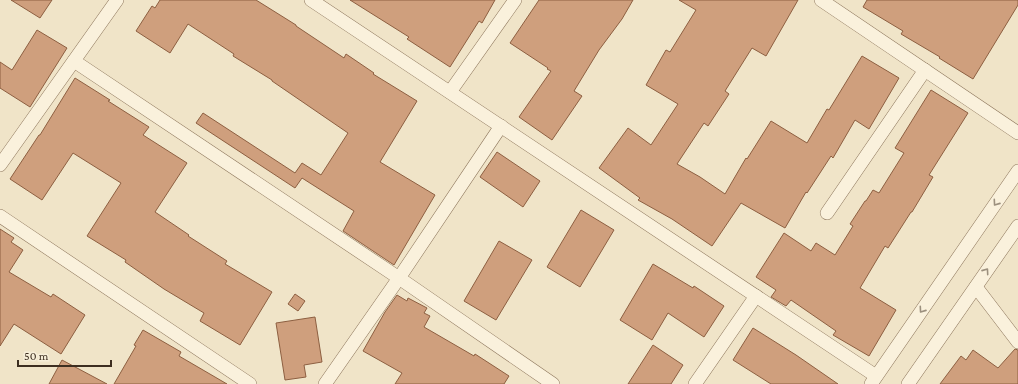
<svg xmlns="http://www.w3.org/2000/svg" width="1018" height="384" viewBox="0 0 1018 384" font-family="'Crimson Pro',serif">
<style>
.building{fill:#cf9f7d;stroke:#8d5f41}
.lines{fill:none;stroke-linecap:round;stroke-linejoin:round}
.minor-casing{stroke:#8d765c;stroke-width:14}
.minor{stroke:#faf1dc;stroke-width:13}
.oneway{stroke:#9c907e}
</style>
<rect width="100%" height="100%" fill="#f0e4c8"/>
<g class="building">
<polygon points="11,0 52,0 40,18"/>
<polygon points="160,0 256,0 296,25 296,26 344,58 346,54 374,73 373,74 417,101 380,162 435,195 394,265 343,231 354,211 302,178 295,188 196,123 203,113 295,173 302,163 321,175 348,133 272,81 272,80 233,56 234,54 188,24 170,53 136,31 152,6 155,8"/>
<polygon points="350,0 495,0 482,23 479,21 450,67 407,39 409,37"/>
<polygon points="539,0 633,0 622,19 599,50 574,91 582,96 552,140 519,117 551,71 547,69 548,68 510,43"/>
<polygon points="679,0 798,0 766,56 752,48 725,91 729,94 708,126 704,123 677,164 700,177 725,194 746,158 747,159 771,121 807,143 827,109 829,110 862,56 899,78 869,129 855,120 833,158 831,156 807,193 806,192 785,228 741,203 712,246 672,219 638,200 640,198 599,168 628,128 651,145 678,104 646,85 666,50 670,52 696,10"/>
<polygon points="867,0 1018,0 1018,5 973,79 939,58 940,57 901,34 903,31 863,7"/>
<polygon points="37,30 67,48 30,107 0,88 0,62 12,70"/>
<polygon points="75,78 110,100 108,101 149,127 143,135 187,163 155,212 189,235 188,236 227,261 225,264 272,292 240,345 200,321 204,313 164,289 125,262 126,260 87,236 121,183 73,153 42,200 10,179 39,135 40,135"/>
<polygon points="931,90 968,113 929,175 933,177 912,212 911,212 888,248 885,246 860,288 896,310 869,356 833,335 836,331 791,300 786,306 771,297 776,290 756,277 784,233 811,251 816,243 835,255 853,226 850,224 865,201 866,201 873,190 879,193 904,153 895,148"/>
<polygon points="497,152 540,181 523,207 480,177"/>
<polygon points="581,210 614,230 580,287 547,267"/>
<polygon points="0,229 14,238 11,242 23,250 9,272 51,297 53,294 85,315 61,354 14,324 0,346"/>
<polygon points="499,241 532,260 496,320 464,301"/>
<polygon points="653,264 693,288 694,286 724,306 704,337 668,313 652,340 620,320"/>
<polygon points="295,294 305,301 298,311 288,304"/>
<polygon points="397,295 407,301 408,298 427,308 424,313 430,316 424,327 474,356 475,354 509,376 504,384 395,384 402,373 363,351 385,312"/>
<polygon points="315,317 322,362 304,365 306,377 285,380 276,323"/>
<polygon points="753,328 796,355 838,384 771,384 733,360"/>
<polygon points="143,330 181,352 179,356 227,384 114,384 136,346 134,345"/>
<polygon points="653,345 683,365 671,384 628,384"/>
<polygon points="1015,349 1018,350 1018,384 940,384 961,356 966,360 973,350 998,368"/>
<polygon points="62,360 107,384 49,384"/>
</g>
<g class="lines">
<g class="minor-casing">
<g id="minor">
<polyline points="311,0 876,376"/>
<polyline points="821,0 1018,133"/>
<polyline points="74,61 399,278 553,384"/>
<polyline points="450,92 515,0"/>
<polyline points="0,165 117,0"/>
<polyline points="827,213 925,70"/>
<polyline points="0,216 250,384"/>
<polyline points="976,287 1018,342"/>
<polyline points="325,384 399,278 501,126"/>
<polyline points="695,384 756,296"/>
<polyline points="871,384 1018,171"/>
<polyline points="908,384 1018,226"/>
</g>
</g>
<use href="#minor" class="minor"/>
</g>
<defs><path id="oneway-chevron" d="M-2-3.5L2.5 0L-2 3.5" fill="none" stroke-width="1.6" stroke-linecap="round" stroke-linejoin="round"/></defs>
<g class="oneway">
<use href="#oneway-chevron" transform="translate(996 203) rotate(125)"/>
<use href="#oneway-chevron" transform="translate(986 271) rotate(-55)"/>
<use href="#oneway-chevron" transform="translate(922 310) rotate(125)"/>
</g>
<path d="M18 360v6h93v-6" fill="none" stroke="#3d2e20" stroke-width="2"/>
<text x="24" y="360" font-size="12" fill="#3d2e20" stroke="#f7eed8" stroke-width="3" paint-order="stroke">50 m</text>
</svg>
